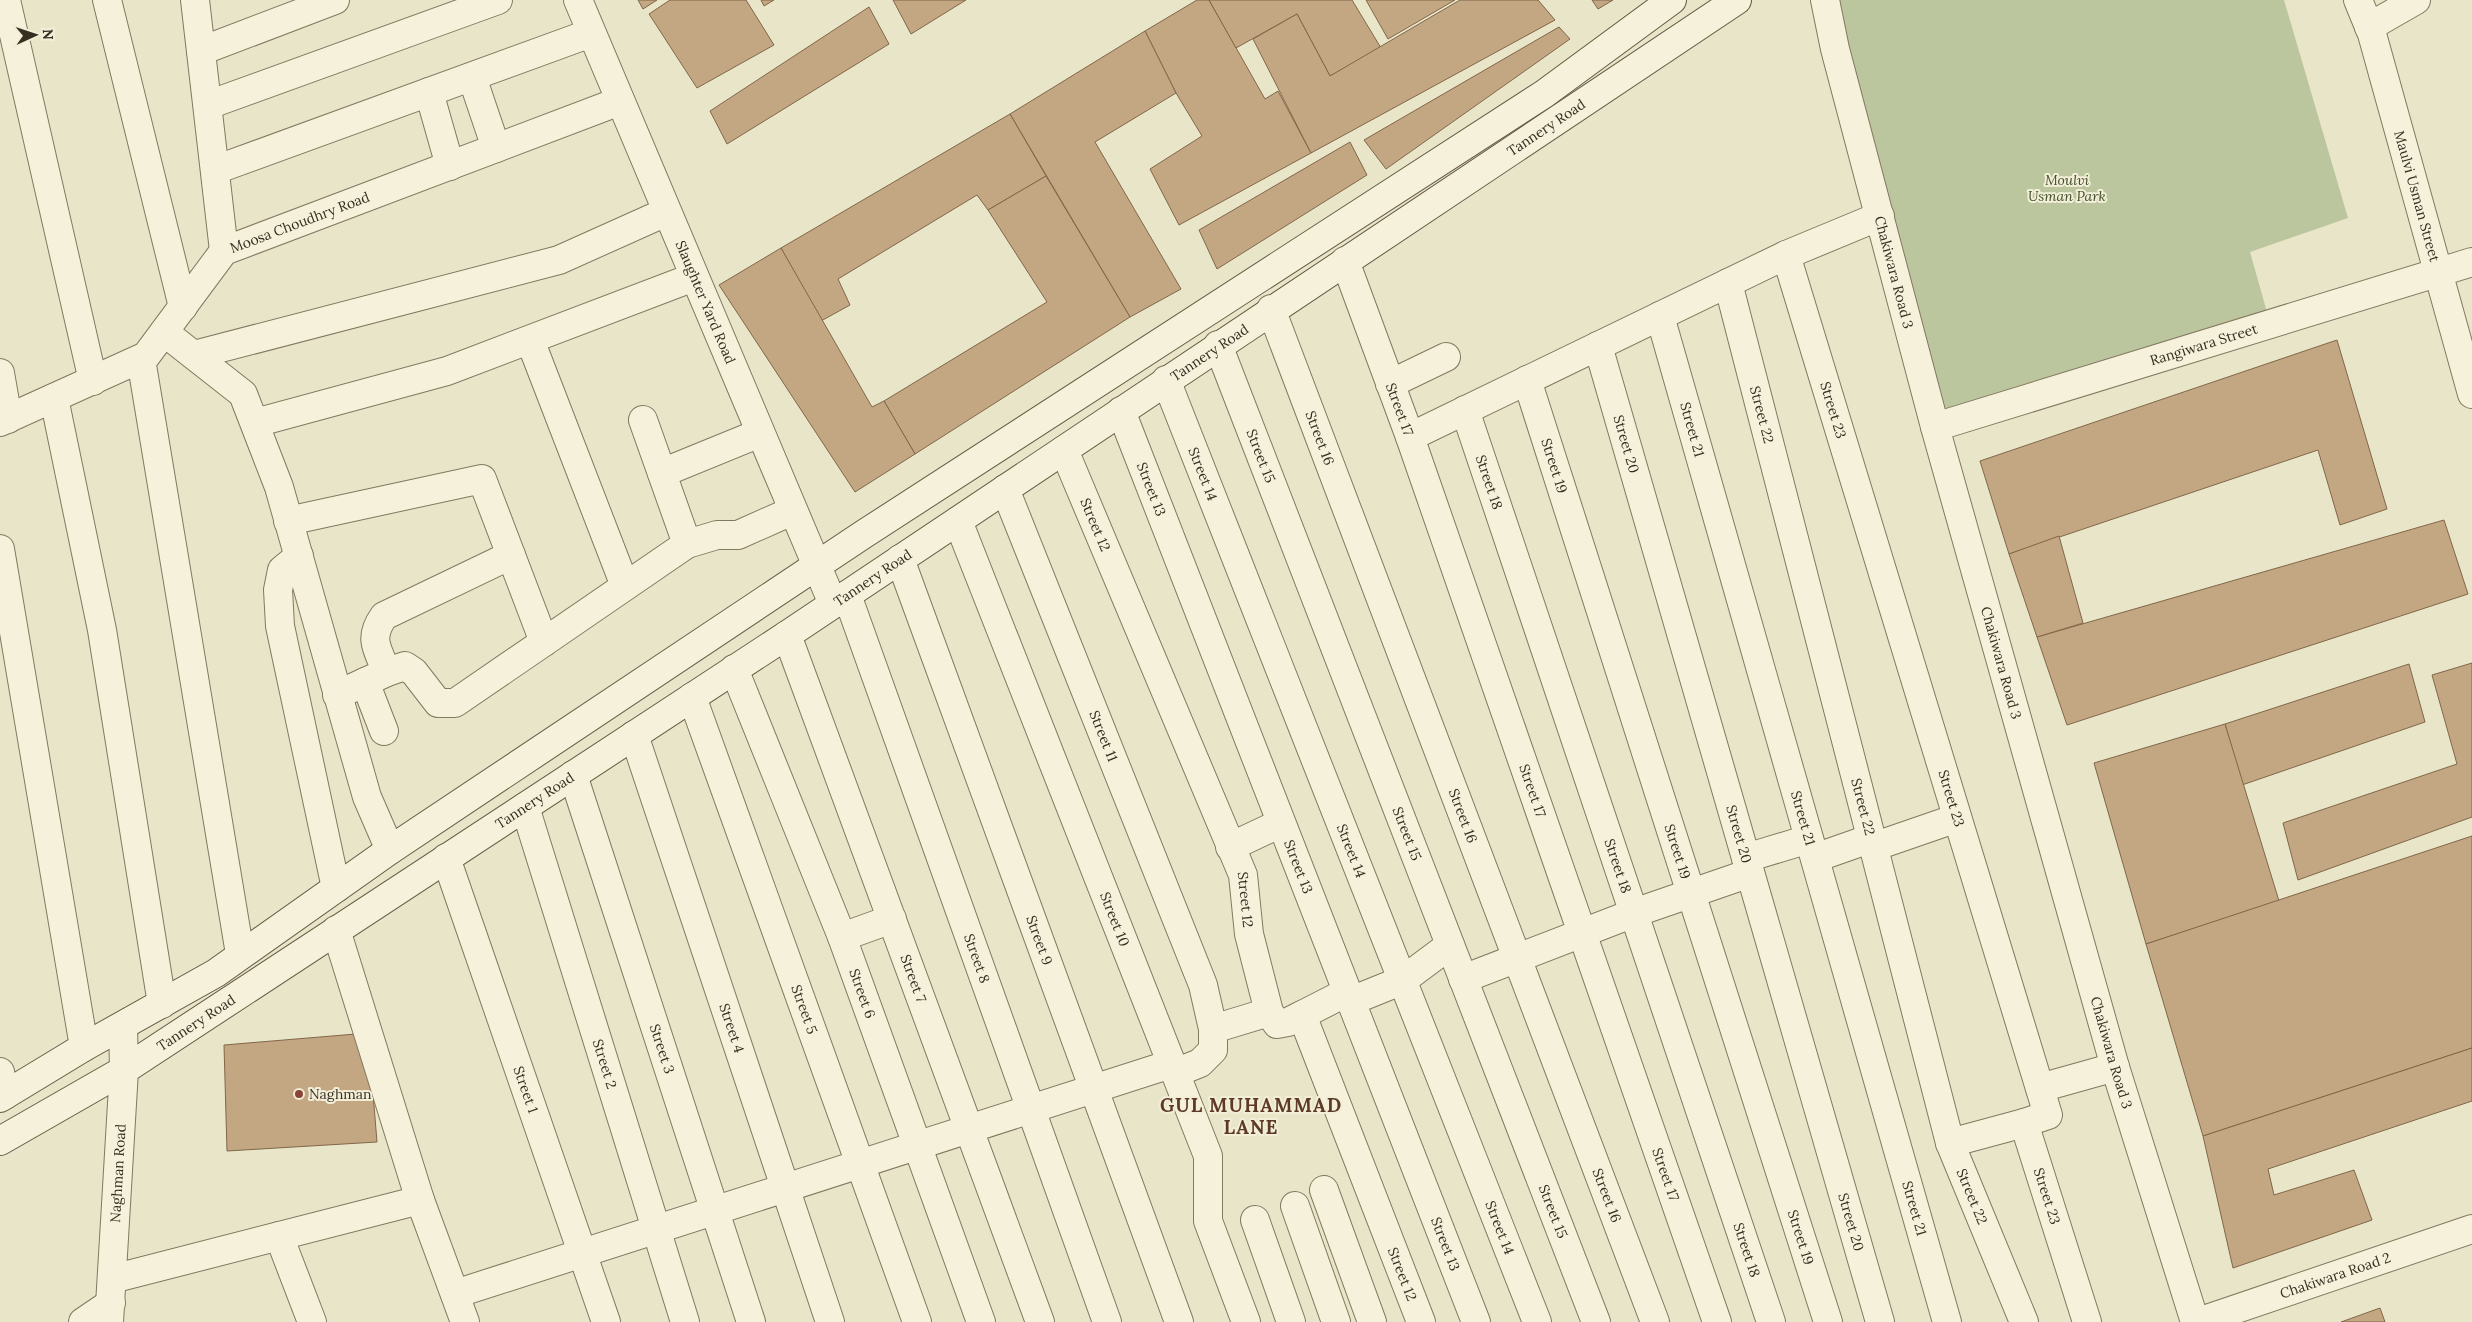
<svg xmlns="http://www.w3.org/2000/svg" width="2472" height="1322" viewBox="0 0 2472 1322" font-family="Lora,serif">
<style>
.green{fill:#bbc69e}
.building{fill:#c3a783;stroke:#806748}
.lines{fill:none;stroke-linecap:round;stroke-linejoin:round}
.minor-casing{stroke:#837860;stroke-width:30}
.tertiary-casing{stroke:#837860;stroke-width:30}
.secondary-casing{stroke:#655943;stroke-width:30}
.minor{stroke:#f5f1db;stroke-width:28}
.tertiary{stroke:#f5f1db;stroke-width:28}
.secondary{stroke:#f5f1db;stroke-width:28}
.poi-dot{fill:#8b4337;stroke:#f2eed7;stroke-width:2}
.labels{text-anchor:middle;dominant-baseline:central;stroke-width:4;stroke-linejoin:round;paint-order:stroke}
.street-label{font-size:14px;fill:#362e21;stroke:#f2eed7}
.park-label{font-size:14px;font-style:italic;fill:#41502a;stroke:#f2eed7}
.poi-label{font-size:14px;fill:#362e21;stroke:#f2eed7;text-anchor:start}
.district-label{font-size:19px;font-weight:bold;letter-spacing:1px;fill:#5d3a26;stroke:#f2eed7}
</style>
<rect width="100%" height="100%" fill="#e9e5c9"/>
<polygon class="green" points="1825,0 2284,0 2348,218 2250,252 2270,323 1935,427"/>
<g class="building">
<polygon points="638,0 657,0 643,9"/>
<polygon points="670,0 746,0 774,45 697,88 649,14"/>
<polygon points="761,0 774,0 764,6"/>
<polygon points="893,0 966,0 911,34"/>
<polygon points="1197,0 1209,0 1265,99 1278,91 1311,153 1179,225 1150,169 1202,136 1176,93 1145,31"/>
<polygon points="1209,0 1352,0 1381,48 1330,76 1297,14 1236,48"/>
<polygon points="1366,0 1455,0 1388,39"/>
<polygon points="1460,0 1538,0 1555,20 1311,153 1253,39 1297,14 1330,76"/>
<polygon points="1592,0 1613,0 1598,9"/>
<polygon points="869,7 889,44 727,144 710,111"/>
<polygon points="1559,27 1570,39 1386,169 1364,140"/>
<polygon points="1145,31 1176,93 1095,142 1181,289 1130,317 1010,114"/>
<polygon points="1010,114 1046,176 988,210 977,195 838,279 850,305 821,321 781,248"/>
<polygon points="1350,142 1367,175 1217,269 1199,230"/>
<polygon points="1046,176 1130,317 915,454 884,401 1047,302 988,210"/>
<polygon points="781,248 872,407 884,401 915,454 855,492 719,285"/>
<polygon points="2337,340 2387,509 2340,525 2318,450 2009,554 1980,461"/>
<polygon points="2444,520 2468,594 2067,725 2037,637"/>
<polygon points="2059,536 2083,623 2037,637 2009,554"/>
<polygon points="2472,663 2472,817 2298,880 2283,823 2457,764 2432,675"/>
<polygon points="2409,664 2425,722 2242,785 2225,724"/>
<polygon points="2225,724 2279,901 2146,944 2094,763"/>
<polygon points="2472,836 2472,1048 2203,1136 2146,944"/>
<polygon points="368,1033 377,1142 227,1151 224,1045"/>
<polygon points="2472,1048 2472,1101 2268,1169 2274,1195 2354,1170 2372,1220 2233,1268 2203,1136"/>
<polygon points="2380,1308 2385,1322 2341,1322"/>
</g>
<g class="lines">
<g class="minor-casing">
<g id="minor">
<polyline points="6,0 93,381"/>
<polyline points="107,0 183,307"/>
<polyline points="195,0 224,251"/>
<path id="s1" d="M2358,0l14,34 100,360"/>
<polyline points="2369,27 2416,0"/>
<polyline points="201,51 335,0"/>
<polyline points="472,77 496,148"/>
<polyline points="429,92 450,166"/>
<polyline points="208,105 498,0"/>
<polyline points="215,170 591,33"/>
<path id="s2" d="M1786,255l262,860 -24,8 63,199"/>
<path id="s3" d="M1345,261l65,176 307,885"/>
<path id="s4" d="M1728,283l222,860 74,179"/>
<path id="s5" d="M1271,309l384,1013"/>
<path id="s6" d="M1660,316l287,1006"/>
<polyline points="164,332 243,394 279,487 367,797 390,850"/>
<polyline points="530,340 625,586"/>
<path id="s7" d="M1218,345l378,977"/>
<path id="s8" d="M1598,346l282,976"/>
<polyline points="194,355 559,260 666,212"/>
<polyline points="141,359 240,954"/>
<polyline points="0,373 8,419"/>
<path id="s9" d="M1166,380l371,942"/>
<path id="s10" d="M1527,380l301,942"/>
<polyline points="1390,384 1446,357"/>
<polyline points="54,398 102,630 162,1004"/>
<path id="s11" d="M1465,410l306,912"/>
<path id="s12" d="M1121,411l355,911"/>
<polyline points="643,420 687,544"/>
<path id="s13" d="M0,422l146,-66 78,-105 396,-150"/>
<polyline points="255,423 447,371 694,277"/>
<polyline points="1410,437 1786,255 1880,216"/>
<path id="s14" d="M1064,450l179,425 6,59 20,78 8,12 11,-2 14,-7 119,307"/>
<polyline points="662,473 760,433"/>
<path id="s15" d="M1005,489l198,496 10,44v21l-13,13 -25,10"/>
<polyline points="288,521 482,479 544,642"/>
<path id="s16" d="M958,521l250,635v65l38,101"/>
<polyline points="0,549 84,1047"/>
<polyline points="299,556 282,570 278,590 280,626 336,888"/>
<path id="s17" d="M900,559l279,763"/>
<path id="s18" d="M847,595l260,727"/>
<path id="s19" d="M787,635l253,687"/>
<path id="s20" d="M734,669l108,268 139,385"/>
<path d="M387,672c-10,-23 -19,-34 -3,-56l127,-61"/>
<polyline points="365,682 384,731"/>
<polyline points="337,695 387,672 405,666 414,672 438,703 455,703 687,544 717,535 738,535 792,511"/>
<path id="s21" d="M692,697l225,625"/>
<path id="s22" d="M634,735l196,587"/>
<path id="s23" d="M573,775l178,547"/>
<path id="s24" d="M525,807l160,515"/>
<polyline points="1230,847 1281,823"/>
<polyline points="1873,847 1957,818"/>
<path id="s25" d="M446,858l160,464"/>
<polyline points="1746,858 1809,839"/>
<polyline points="1815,858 1872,838"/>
<polyline points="336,930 420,1200 465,1322"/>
<polyline points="842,937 892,919"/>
<polyline points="1463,979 1634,913 1750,873"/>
<polyline points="1351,1001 1403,980 1450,945"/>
<polyline points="1302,1015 1347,992"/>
<polyline points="1213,1029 1269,1012"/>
<polyline points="0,1072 5,1095"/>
<polyline points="2040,1088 2115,1067"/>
<polyline points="1950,1143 2024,1123"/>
<polyline points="1324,1190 1372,1322"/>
<polyline points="1295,1206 1336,1322"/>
<polyline points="1255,1220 1291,1322"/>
<polyline points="279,1236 312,1322"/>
<polyline points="112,1279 420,1200"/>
<polyline points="455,1294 1171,1064"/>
<polyline points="83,1322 111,1303"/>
<path id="s26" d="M2198,1322l274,-93"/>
</g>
</g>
<g class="tertiary-casing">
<g id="tertiary">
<path id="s27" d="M578,0l255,604"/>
<path id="s28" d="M1825,0l10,49 100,378 180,640 80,255"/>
<path id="s29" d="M1935,427l537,-165"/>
<path id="s30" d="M109,1322l15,-252 -1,-44"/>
</g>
</g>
<g class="secondary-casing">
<g id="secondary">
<polyline points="0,1098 84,1047 216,973 390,850 864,534 1544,94 1672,0"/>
<path id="s31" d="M0,1141l124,-71 663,-435 950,-635"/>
</g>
</g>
<use href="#minor" class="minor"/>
<use href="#tertiary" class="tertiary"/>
<use href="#secondary" class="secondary"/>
</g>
<circle class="poi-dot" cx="299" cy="1094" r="5"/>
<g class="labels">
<g class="street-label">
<text stroke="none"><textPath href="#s31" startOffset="1849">Tannery Road</textPath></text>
<text stroke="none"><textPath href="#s1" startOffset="205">Maulvi Usman Street</textPath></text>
<text stroke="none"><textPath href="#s13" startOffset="372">Moosa Choudhry Road</textPath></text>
<text stroke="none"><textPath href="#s28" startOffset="281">Chakiwara Road 3</textPath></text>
<text stroke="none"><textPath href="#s27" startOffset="328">Slaughter Yard Road</textPath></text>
<text stroke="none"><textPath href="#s29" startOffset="281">Rangiwara Street</textPath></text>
<text stroke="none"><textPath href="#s31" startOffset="1444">Tannery Road</textPath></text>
<text stroke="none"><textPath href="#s3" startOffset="158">Street 17</textPath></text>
<text stroke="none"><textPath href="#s2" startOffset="162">Street 23</textPath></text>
<text stroke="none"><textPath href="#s4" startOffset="136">Street 22</textPath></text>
<text stroke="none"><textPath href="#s6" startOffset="118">Street 21</textPath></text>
<text stroke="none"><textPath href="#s5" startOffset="138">Street 16</textPath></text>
<text stroke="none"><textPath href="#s8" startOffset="102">Street 20</textPath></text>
<text stroke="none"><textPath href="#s7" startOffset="119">Street 15</textPath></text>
<text stroke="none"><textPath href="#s10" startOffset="90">Street 19</textPath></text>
<text stroke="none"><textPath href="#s9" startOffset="101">Street 14</textPath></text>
<text stroke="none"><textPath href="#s11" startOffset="76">Street 18</textPath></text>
<text stroke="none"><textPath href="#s12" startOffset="84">Street 13</textPath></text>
<text stroke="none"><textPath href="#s14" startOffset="81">Street 12</textPath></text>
<text stroke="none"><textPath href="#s31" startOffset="1039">Tannery Road</textPath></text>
<text stroke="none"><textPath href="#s28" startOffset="686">Chakiwara Road 3</textPath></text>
<text stroke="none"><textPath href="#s15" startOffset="266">Street 11</textPath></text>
<text stroke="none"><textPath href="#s3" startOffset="562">Street 17</textPath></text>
<text stroke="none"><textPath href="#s2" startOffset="568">Street 23</textPath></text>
<text stroke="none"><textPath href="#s31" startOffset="634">Tannery Road</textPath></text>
<text stroke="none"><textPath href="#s4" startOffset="541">Street 22</textPath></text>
<text stroke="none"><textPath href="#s5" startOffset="542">Street 16</textPath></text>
<text stroke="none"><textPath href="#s6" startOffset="522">Street 21</textPath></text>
<text stroke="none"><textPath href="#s7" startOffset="524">Street 15</textPath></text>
<text stroke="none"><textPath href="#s8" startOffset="508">Street 20</textPath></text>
<text stroke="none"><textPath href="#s9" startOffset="506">Street 14</textPath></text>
<text stroke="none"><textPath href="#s10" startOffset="495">Street 19</textPath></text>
<text stroke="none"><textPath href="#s11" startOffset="481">Street 18</textPath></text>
<text stroke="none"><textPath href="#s12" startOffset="489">Street 13</textPath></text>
<text stroke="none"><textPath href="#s14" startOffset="486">Street 12</textPath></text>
<text stroke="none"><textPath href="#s16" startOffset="428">Street 10</textPath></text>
<text stroke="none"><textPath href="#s17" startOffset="406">Street 9</textPath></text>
<text stroke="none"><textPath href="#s18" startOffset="386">Street 8</textPath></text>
<text stroke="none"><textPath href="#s19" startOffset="366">Street 7</textPath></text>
<text stroke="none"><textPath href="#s20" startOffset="349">Street 6</textPath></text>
<text stroke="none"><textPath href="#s21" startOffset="332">Street 5</textPath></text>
<text stroke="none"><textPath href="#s31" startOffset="229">Tannery Road</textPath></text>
<text stroke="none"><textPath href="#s22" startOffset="309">Street 4</textPath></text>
<text stroke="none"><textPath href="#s23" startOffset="288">Street 3</textPath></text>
<text stroke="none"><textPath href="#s28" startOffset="1091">Chakiwara Road 3</textPath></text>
<text stroke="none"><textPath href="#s24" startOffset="269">Street 2</textPath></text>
<text stroke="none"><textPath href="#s25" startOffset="245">Street 1</textPath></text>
<text stroke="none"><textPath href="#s3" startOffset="968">Street 17</textPath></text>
<text stroke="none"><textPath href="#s30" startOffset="149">Naghman Road</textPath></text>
<text stroke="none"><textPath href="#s5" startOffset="948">Street 16</textPath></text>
<text stroke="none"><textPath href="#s4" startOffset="946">Street 22</textPath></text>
<text stroke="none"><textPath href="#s2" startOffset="1001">Street 23</textPath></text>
<text stroke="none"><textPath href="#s6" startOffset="928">Street 21</textPath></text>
<text stroke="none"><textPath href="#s7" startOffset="929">Street 15</textPath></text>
<text stroke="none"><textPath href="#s8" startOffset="912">Street 20</textPath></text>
<text stroke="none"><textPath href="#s9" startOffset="911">Street 14</textPath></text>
<text stroke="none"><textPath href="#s10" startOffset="900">Street 19</textPath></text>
<text stroke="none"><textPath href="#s12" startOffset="894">Street 13</textPath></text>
<text stroke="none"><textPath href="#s11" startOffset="886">Street 18</textPath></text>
<text stroke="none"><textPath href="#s14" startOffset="920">Street 12</textPath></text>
<text stroke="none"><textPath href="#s26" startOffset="145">Chakiwara Road 2</textPath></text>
</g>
<g class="park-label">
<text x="2067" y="180">Moulvi<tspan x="2067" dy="16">Usman Park</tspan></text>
</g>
<g class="poi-label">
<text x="309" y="1094">Naghman</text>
</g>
<g class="district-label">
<text x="1251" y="1105">GUL MUHAMMAD<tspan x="1251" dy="22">LANE</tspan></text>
</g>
</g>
<g transform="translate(35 35) rotate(87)" stroke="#f2eed7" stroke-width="4" paint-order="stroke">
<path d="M0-4L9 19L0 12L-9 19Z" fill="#362e21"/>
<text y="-8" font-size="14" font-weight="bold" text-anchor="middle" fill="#362e21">N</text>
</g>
</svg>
